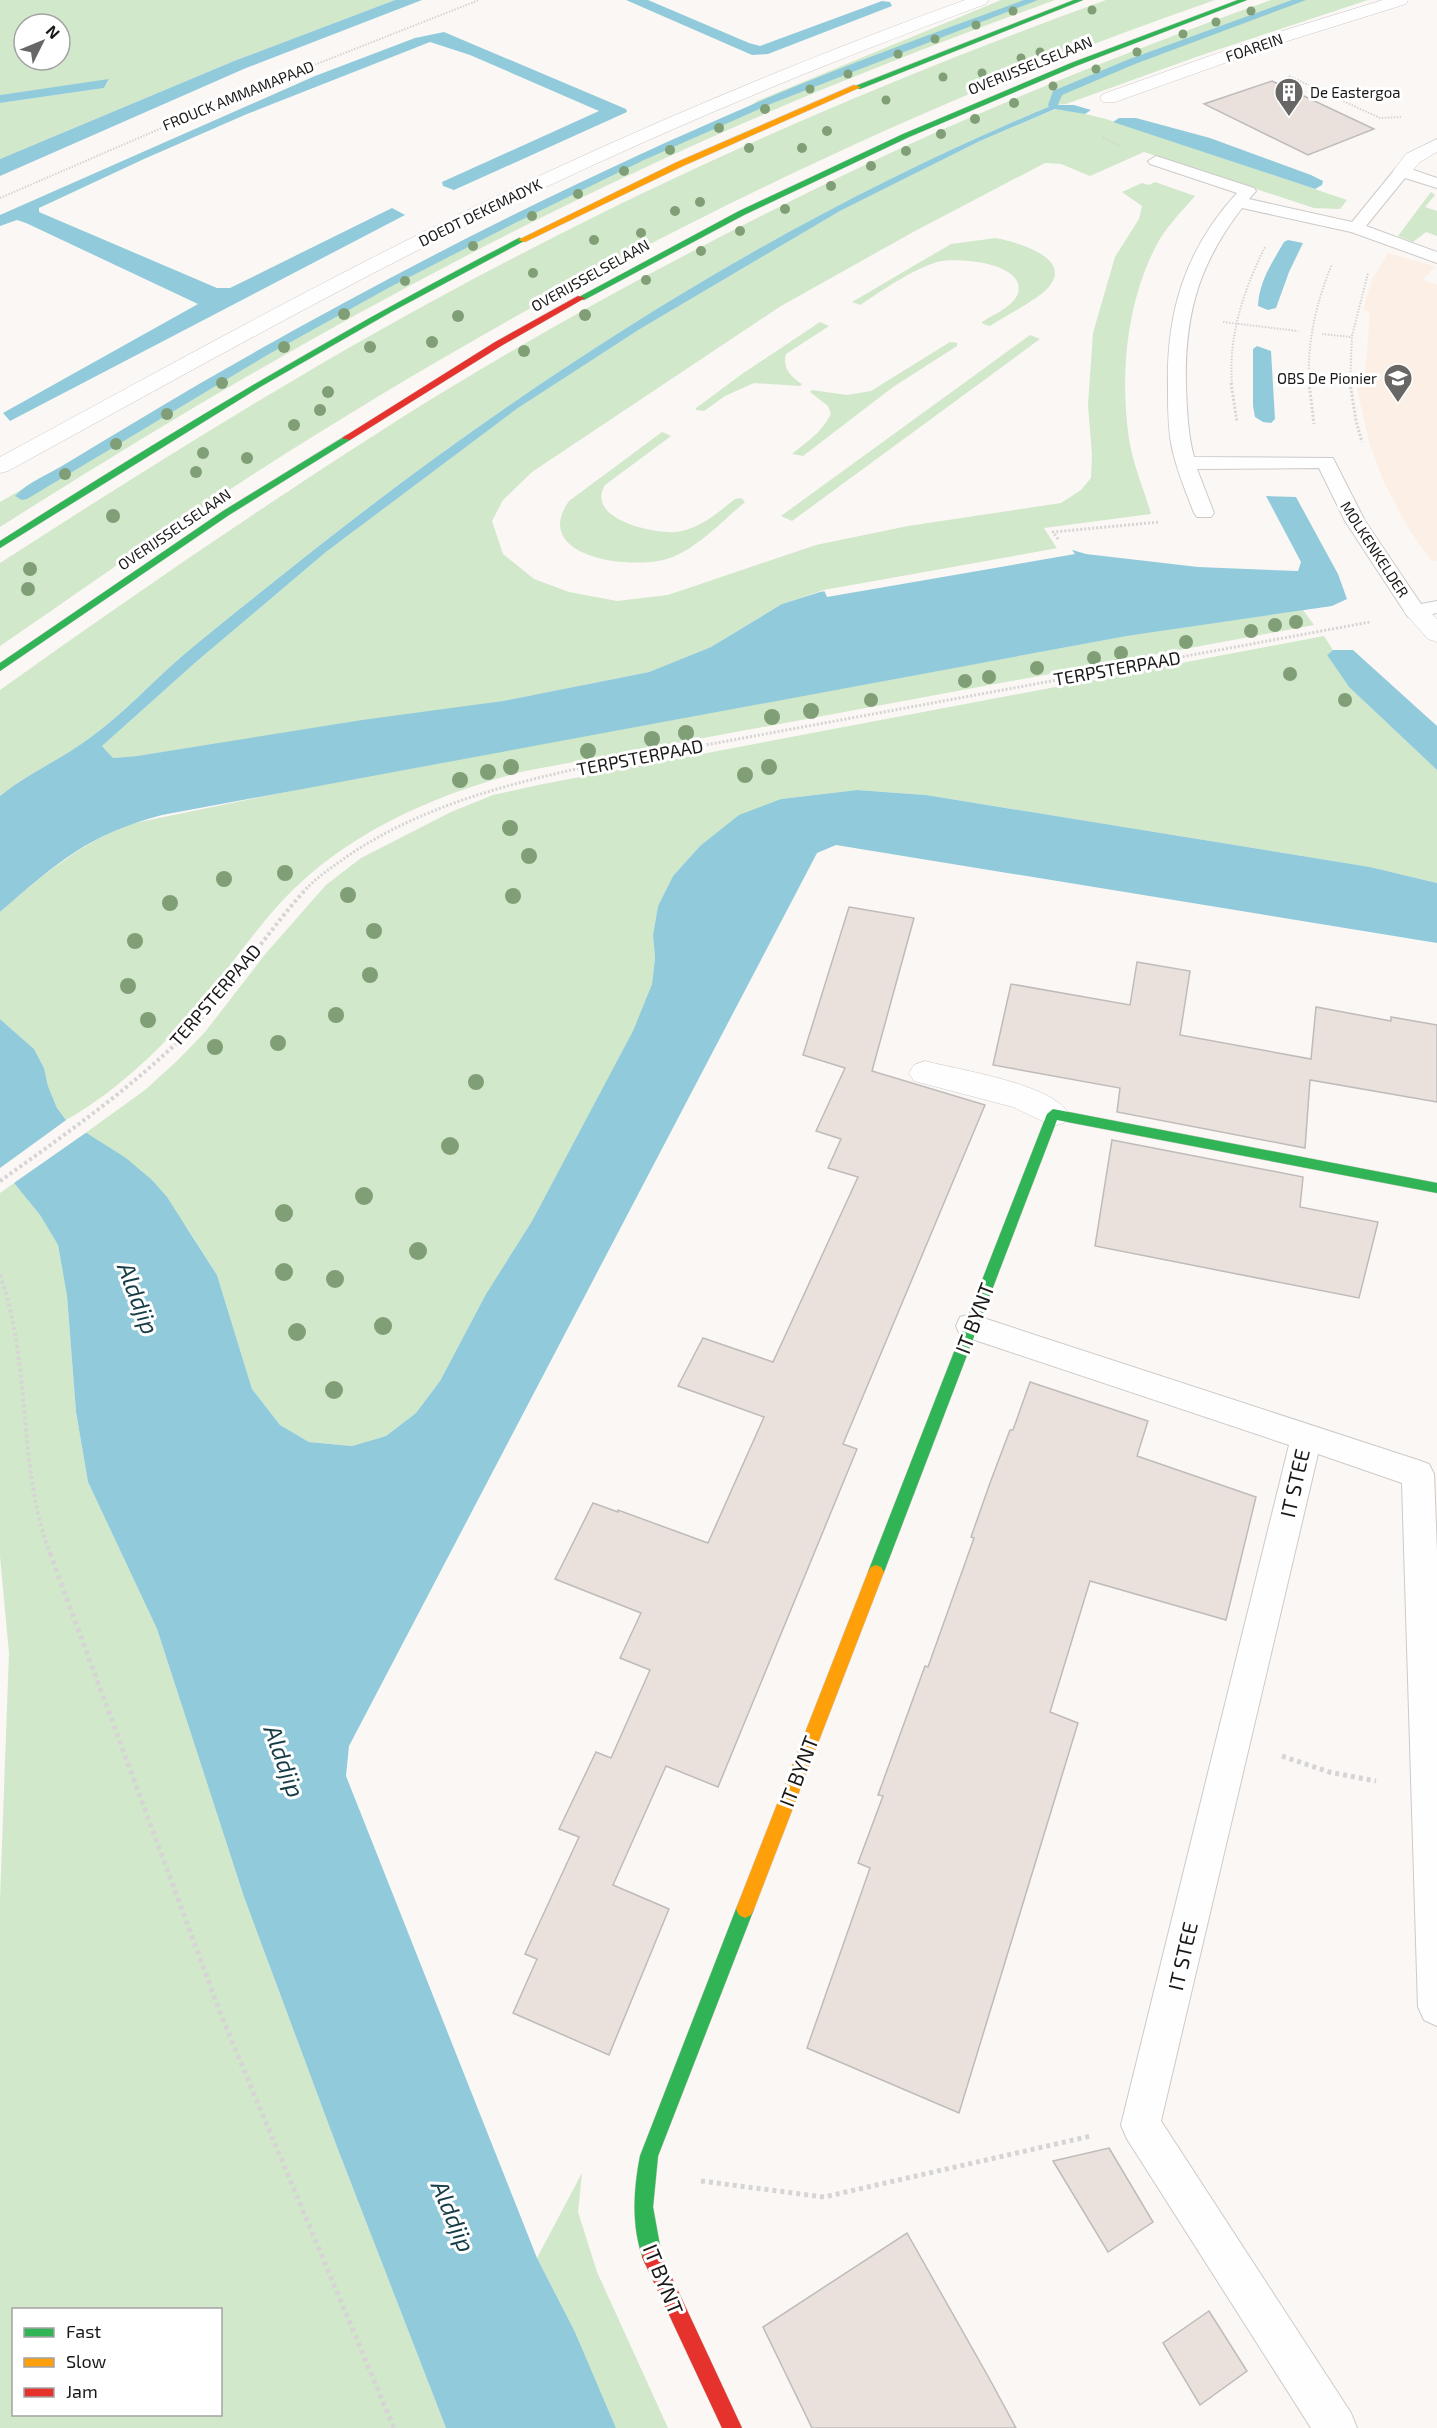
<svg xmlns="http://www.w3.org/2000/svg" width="1437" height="2428" viewBox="0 0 1437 2428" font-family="'Exo 2',sans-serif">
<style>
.education{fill:#fcf0e6}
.green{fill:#d1e8ca;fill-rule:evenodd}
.water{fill:#91cbdb}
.pier{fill:#fbf7f5}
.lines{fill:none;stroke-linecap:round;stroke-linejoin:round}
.stream{fill:#91cbdb;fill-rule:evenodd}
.building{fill:#eae0dc;stroke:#bebcba;stroke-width:1.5}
.lane-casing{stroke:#cdcac8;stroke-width:2}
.street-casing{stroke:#cdcac8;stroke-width:1}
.fast-casing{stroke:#cdcac8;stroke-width:1}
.slow-casing{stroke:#cdcac8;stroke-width:1}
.jam-casing{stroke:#cdcac8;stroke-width:1}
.path-far3{stroke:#d6d4d4;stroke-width:2;stroke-dasharray:1.5 1.5;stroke-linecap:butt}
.path-far2{stroke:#d6d4d4;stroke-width:3;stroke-dasharray:2 2;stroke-linecap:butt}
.path-far1{stroke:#d6d4d4;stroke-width:4;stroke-dasharray:3 3;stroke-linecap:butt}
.path{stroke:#d6d4d4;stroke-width:5;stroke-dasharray:4 4;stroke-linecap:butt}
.lane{fill:#fefefe;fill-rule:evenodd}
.street{fill:#fefefe;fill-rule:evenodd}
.fast{fill:#30b455;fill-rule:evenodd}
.slow{fill:#ff9f0a;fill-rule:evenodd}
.jam{fill:#e5322d;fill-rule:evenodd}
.tree{fill:#819f76}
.labels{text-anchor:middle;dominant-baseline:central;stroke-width:6;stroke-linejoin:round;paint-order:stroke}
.far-street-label{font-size:15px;fill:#1b1918;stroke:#fff}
.far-poi-label{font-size:15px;fill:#1b1918;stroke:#fff;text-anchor:start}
.street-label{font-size:18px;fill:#1b1918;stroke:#fff}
.near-street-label{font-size:21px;fill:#1b1918;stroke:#fff}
.near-water-label{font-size:24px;font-style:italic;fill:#153c47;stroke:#fff}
</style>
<rect width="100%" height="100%" fill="#fbf7f5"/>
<polygon class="education" points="1388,253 1435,266 1423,280 1437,285 1437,561 1431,561 1408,528 1383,480 1370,445 1357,389 1364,383 1370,313 1363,309 1372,280"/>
<g class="green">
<path d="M0,0h395l-161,61 -234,98v-56l104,-15 5,-8 -109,15zM24,24h36v36h-36z"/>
<path d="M1001,0h54c-104,38 -208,78 -309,122 -260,113 -507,253 -746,405v-25l303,-175 240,-124 199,-91 15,-11z"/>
<path d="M1106,0h109c-354,122 -696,299 -1009,505 -70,46 -137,94 -206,141v-83c172,-111 345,-219 527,-312 187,-97 381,-179 579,-251z"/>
<path d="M1271,0h97l-169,56 -133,48 -13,1c-266,110 -512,266 -738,444 -45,36 -90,71 -134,108 -30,26 -58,57 -90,80 -29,22 -63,36 -91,59v-106c130,-93 263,-184 398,-270 146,-92 299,-174 454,-249 136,-65 277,-120 419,-171z"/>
<path d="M1056,109l13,1 37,9 241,81 -7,9 -26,-1 -170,-56 -54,24 -29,-12 -16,-1 -130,68 -134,75 -249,166 -29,28 -11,21 11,33 31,25 35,13 48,9 51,-6 148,-50 92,-19 153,-23 20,-13 10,-12 1,-23 -4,-50 5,-72 22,-76 24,-38 3,-13 -20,-14 20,-9 7,2 6,-3 40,14c-14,16 -29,31 -39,50 -30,58 -36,130 -27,193 4,25 15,51 22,75l-107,14 14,22 -234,40 -42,14 -71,43 -62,25 -146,29 -366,55 -24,2 -11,-12 94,-84 130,-110 192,-144 122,-79 200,-118 140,-70z"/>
<polygon points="1431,192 1435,195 1425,207 1437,211 1437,236 1426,232 1413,242 1398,236"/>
<path d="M996,238c19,4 79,19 52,50 -11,12 -43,28 -58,38l-7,-2 -1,-2c11,-7 32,-16 36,-29 8,-31 -63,-36 -81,-31 -26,8 -54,28 -77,43l-8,-3 99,-58z"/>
<path d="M820,322l9,4 -43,28c-4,14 5,23 16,30l-2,2 -46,-3 -29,13 -21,15 -8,-1v-2l46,-34z"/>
<polygon points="1030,335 1040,339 792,521 781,516"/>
<path d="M950,342l7,1v3l-64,41 -90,69 -11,-2c16,-13 30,-22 39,-40l-3,-8 -18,-14 2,-2 35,5 24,-4z"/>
<path d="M662,432l9,4 -66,49c-20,34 48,49 71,47 24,-3 41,-19 59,-33l6,-1 4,4c-23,19 -47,46 -75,56 -36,13 -141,0 -101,-57z"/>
<path d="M1303,610l11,15 -789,146c-89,23 -178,61 -242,129 -34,37 -62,80 -95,117 -35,39 -77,78 -122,103l-9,-12 -9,-22 -4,-18 -10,-19 -34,-30v-107c42,-36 78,-67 130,-88l213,-44 784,-144z"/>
<polygon points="1324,636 1333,650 1327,655 1349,687 1437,770 1437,883 1370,867 926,795 857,790 781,799 700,846 673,876 658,906 653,935 655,958 652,984 633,1032 532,1221 486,1294 440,1381 416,1413 386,1436 352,1446 309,1442 280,1425 252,1389 217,1275 188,1229 152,1180 84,1134 145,1090 178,1060 205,1032 267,952 326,885 361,858 451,812 493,795 538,785"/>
<path d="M14,1183l26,32 18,30 9,51 9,116 12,70 69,147 87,268 93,250 109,281h-446v-528l9,-247 -9,-97v-363zM14,2310h206v104h-206z"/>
<polygon points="582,2173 578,2212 597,2272 668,2428 616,2428 575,2332 537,2258"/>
</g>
<g class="water">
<polygon points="395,0 422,0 246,68 0,176 0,159 234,61"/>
<polygon points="626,0 648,0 749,43 760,46 882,1 890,2 892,6 768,54 752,55"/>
<polygon points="444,32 626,109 627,112 454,190 443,186 442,182 599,111 470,55 430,42 247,114 144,159 39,208 39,212 217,288 230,288 392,208 405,215 10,421 3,413 198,304 26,223 17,220 0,226 0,215 315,76 415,38"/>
<polygon points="109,79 104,88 0,103 0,95"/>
<path d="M1053,105h21l17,5 -6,4 -30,-5 -75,32 -140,70 -200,118 -122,79 -192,144 -130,110 -94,84 11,12 24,-2 225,-36 141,-19 146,-29 62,-25 71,-43 38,-12 249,-43 17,5 112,13 100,4 3,-9 -35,-66 30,1 42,77 9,25 -15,7 -205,30 -965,179c-74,19 -106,49 -162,97v-116c28,-23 62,-37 91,-59 32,-23 60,-54 90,-80 44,-37 89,-72 134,-108 226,-178 472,-334 738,-444z"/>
<polygon points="1119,118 1136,118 1210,138 1311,175 1323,181 1322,185 1315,189 1113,122"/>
<path d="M1288,240l15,3 -14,29 -13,36 -8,2 -10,-4c1,-25 14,-43 26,-64z"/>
<polygon points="1257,346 1271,351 1275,419 1271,423 1263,422 1255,417 1253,406 1253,349"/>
<polygon points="1333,650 1353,650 1437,726 1437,770 1349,687 1327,655"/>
<polygon points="857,790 926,795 1370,867 1437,883 1437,943 836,845 817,853 349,1746 346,1776 537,2258 575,2332 616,2428 446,2428 337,2147 244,1897 157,1629 88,1482 76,1412 67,1296 58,1245 40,1215 14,1183 0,1175 0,1019 34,1049 44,1068 48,1086 57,1108 66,1120 126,1158 152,1180 167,1197 217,1275 252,1389 280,1425 309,1442 352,1446 386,1436 416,1413 440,1381 486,1294 532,1221 633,1031 652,984 655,958 653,935 658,906 673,876 700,846 739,815 781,799"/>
</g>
<g class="pier">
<polygon points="1069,546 1075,554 827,597 824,590"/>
<polygon points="69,1118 87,1132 11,1185 0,1178 0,1168"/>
</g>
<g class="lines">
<g class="stream">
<path d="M1024,0h14l-265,103 -129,57 -127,62 -125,64 -123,68 -242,145 -5,1 -7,-4c13,-14 36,-23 52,-33 44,-27 88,-53 132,-79 183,-106 371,-202 566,-285 85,-36 172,-67 259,-99z"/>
<polygon points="1292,0 1306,0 1135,64 1062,95 1057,107 1049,107 1048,105 1053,91 1127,60"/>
</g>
</g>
<g class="building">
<polygon points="1272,81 1374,129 1308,155 1204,104"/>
<polygon points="849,907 914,918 872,1071 985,1105 843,1444 857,1449 718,1787 666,1766 613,1885 669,1909 609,2055 513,2013 537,1959 525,1954 579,1837 559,1829 596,1752 611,1758 650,1670 620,1658 641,1613 555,1579 593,1503 618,1512 618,1510 708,1543 764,1417 678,1386 703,1338 773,1362 858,1177 828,1168 841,1139 816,1131 845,1068 803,1055"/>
<polygon points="1137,962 1190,971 1180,1035 1311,1059 1316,1007 1391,1021 1391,1017 1437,1025 1437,1102 1310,1080 1305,1148 1117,1112 1120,1088 993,1065 1011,984 1130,1005"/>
<polygon points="1112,1140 1303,1177 1300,1207 1378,1222 1359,1298 1095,1246"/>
<polygon points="1030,1382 1148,1421 1137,1456 1256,1497 1226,1620 1090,1581 1050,1712 1078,1723 959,2113 807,2048 870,1868 858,1863 883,1796 878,1795 925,1666 928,1667 974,1538 971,1537 990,1483 1010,1430 1013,1430"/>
<polygon points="1109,2148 1153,2222 1108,2252 1053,2161"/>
<polygon points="907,2233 989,2378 1016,2428 812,2428 763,2327"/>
<polygon points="1209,2311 1247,2371 1200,2405 1163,2343"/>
</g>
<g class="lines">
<g class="lane-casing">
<g id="lane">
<path d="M1156,156l98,32 2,3 -7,8 103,23 44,-54 6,-2 35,12v10l-32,-10 -39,48 71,26v11l-86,-31 -109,-24c-44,57 -58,108 -56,180 1,23 2,47 8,69l139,1 32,63 56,83 16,-3v12l-21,5 -8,-1 -63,-96 -26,-53 -122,1 17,44 -3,4h-14l-3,-4c-8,-21 -17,-42 -22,-65 -4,-19 -4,-39 -4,-59 -2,-77 17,-139 69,-196l-87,-29 -2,-3z"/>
<polygon points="971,1314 1418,1460 1429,1464 1434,1474 1437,1552 1437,2026 1424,2020 1418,2007 1402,1483 1318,1454 1161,2121 1351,2413 1357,2428 1311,2428 1127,2139 1121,2125 1289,1445 960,1335 956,1326 960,1317"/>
</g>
</g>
<g class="street-casing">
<g id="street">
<path d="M965,0h23l-2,4c-167,61 -332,130 -492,208 -165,81 -325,171 -486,259l-8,2v-16c159,-86 317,-174 480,-253 158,-76 320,-144 485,-204z"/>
<polygon points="1383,0 1408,0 1406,4 1281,43 1115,102 1103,102 1100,98 1103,94 1269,35"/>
<polygon points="1437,139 1437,152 1420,162 1409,175 1395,175 1393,171 1406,154"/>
<polygon points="1416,605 1425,607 1437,619 1437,642 1428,639 1404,612 1407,607"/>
<path d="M925,1061c34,9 128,23 144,53l-5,9 -11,3 -40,-19 -99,-26 -5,-8 5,-8z"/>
</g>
</g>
<g class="fast-casing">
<g id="fast">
<polygon points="1074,0 1083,0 860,89 853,87"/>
<polygon points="1238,0 1247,0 1076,66 909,137 744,215 584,300 577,298 739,211 903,134 1071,63"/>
<path d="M519,238l7,2 -135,72 -131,75 -260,161v-7c169,-108 340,-211 519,-303z"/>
<polygon points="347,435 350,436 350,440 229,515 0,671 0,663 223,511"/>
<polygon points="1053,1109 1437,1183 1437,1193 1057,1120 884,1572 881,1577 876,1579 871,1577 868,1572 1047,1114"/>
<path d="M745,1900l6,3 3,6 -96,247 -5,51 9,50 -3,7 -7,3 -7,-3c-14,-35 -12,-72 -5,-108l96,-247 3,-6z"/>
</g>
</g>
<g class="slow-casing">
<g id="slow">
<polygon points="854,85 861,87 683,166 525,242 518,240 677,162"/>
<polygon points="876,1565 881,1567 884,1572 754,1909 751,1915 745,1918 739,1915 736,1909 868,1572 871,1567"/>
</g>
</g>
<g class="jam-casing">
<g id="jam">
<polygon points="578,296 585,298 501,346 350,440 342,438 495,342"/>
<polygon points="652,2247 659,2250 742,2428 722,2428 642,2257 645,2250"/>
</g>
</g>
<g class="path-far3">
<polyline points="1289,76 1380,118 1401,117"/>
<polyline points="1103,137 1120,146"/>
<polyline points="0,198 238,95 479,0"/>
<polyline points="1223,322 1298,331"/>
<polyline points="1322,334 1351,337"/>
<path d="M1232,384c-4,-48 12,-95 33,-137"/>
<path d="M1309,384c-2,-42 7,-81 23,-120"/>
<polyline points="1350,384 1352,336 1368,273"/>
</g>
<g class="path-far2">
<polyline points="1231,383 1237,422"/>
<polyline points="1309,383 1314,424"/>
<polyline points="1350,383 1356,421 1362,442"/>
<polyline points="1058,539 1053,532 1160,522"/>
<path d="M306,889c12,-13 28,-23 43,-34 69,-46 147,-68 227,-86l794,-147"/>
</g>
<g class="path-far1">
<path d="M0,1181c66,-47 133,-94 190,-151 43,-44 76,-97 117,-142"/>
<path d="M0,1275c32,89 17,190 50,279"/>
</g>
<g class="path">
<polyline points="50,1553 221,2015 394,2428"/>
<polyline points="1282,1756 1329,1772 1376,1781"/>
<polyline points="701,2181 824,2197 1091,2136"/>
</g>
<use href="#lane" class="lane"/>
<use href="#street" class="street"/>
<use href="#fast" class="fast"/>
<use href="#slow" class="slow"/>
<use href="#jam" class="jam"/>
</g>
<g class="tree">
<circle cx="1092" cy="10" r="4.5"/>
<circle cx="1013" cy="11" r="4.5"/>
<circle cx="1251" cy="11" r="4.5"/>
<circle cx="1216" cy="22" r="4.5"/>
<circle cx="976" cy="25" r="4.5"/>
<circle cx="1183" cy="34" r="4.5"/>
<circle cx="935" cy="39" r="4.5"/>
<circle cx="1040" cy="52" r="4.5"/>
<circle cx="1137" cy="52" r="4.5"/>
<circle cx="898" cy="54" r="4.5"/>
<circle cx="1021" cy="58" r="4.5"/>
<circle cx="1096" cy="69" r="4.5"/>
<circle cx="982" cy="73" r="4.5"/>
<circle cx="848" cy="74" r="4.5"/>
<circle cx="943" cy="77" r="4.5"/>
<circle cx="1053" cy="86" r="4.5"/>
<circle cx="810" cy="89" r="4.5"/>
<circle cx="886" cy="100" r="4.5"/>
<circle cx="1014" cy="103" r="5"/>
<circle cx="765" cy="109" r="5"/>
<circle cx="975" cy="119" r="5"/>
<circle cx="719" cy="128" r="5"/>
<circle cx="827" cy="131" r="5"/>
<circle cx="941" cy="134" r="5"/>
<circle cx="749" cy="148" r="5"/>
<circle cx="802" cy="148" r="5"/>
<circle cx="670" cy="150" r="5"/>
<circle cx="906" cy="151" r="5"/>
<circle cx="871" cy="166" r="5"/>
<circle cx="624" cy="171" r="5"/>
<circle cx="831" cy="186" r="5"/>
<circle cx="578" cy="194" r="5"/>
<circle cx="700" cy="202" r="5"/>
<circle cx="785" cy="209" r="5"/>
<circle cx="675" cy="211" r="5"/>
<circle cx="532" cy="216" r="5"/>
<circle cx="740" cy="231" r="5"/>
<circle cx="641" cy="233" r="5"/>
<circle cx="594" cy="240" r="5"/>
<circle cx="473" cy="246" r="5"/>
<circle cx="701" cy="251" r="5"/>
<circle cx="533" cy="273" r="5"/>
<circle cx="646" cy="280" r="5"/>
<circle cx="405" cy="281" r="5"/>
<circle cx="344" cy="314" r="6"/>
<circle cx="585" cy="315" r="6"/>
<circle cx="458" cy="316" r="6"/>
<circle cx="432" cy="342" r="6"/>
<circle cx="284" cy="347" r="6"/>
<circle cx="370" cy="347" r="6"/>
<circle cx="524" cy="351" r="6"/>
<circle cx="222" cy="383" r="6"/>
<circle cx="328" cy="392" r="6"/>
<circle cx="320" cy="410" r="6"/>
<circle cx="167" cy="414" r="6"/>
<circle cx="294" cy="425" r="6"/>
<circle cx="116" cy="444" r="6"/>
<circle cx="203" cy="453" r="6"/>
<circle cx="247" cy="458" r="6"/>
<circle cx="196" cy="472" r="6"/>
<circle cx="65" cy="474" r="6"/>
<circle cx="113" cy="516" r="7"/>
<circle cx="30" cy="569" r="7"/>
<circle cx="28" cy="589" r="7"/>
<circle cx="1296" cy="622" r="7"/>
<circle cx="1275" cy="625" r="7"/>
<circle cx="1251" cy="631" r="7"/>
<circle cx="1186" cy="642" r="7"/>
<circle cx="1121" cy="653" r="7"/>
<circle cx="1094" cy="658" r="7"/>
<circle cx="1037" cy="668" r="7"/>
<circle cx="1290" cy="674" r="7"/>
<circle cx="989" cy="677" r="7"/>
<circle cx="965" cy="681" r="7"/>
<circle cx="871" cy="700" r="7"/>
<circle cx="1345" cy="700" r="7"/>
<circle cx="811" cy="711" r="8"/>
<circle cx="772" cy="717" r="8"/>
<circle cx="686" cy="733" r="8"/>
<circle cx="652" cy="739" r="8"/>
<circle cx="588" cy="751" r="8"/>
<circle cx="511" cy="767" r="8"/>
<circle cx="769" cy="767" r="8"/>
<circle cx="488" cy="772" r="8"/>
<circle cx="745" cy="775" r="8"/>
<circle cx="460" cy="780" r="8"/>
<circle cx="510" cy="828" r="8"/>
<circle cx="529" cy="856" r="8"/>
<circle cx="285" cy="873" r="8"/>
<circle cx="224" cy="879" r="8"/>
<circle cx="348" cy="895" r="8"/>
<circle cx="513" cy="896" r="8"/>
<circle cx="170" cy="903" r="8"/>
<circle cx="374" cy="931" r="8"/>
<circle cx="135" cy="941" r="8"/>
<circle cx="370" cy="975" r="8"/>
<circle cx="128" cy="986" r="8"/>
<circle cx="336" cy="1015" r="8"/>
<circle cx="148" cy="1020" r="8"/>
<circle cx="278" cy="1043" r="8"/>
<circle cx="215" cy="1047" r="8"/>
<circle cx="476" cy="1082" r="8"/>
<circle cx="450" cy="1146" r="9"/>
<circle cx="364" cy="1196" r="9"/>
<circle cx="284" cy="1213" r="9"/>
<circle cx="418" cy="1251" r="9"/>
<circle cx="284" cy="1272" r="9"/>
<circle cx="335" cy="1279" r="9"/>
<circle cx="383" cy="1326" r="9"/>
<circle cx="297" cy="1332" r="9"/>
<circle cx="334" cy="1390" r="9"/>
</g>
<defs>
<g id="building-pin" transform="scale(1.5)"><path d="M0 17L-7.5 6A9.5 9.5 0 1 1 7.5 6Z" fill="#696765" stroke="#fff"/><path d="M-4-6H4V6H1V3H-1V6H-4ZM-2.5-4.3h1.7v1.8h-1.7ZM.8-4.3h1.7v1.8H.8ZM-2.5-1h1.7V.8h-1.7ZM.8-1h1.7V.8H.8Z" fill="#fff"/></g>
<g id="school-pin" transform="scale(1.5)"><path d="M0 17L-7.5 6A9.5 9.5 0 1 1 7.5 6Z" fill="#696765" stroke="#fff"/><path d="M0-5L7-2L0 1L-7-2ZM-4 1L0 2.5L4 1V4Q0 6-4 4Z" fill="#fff"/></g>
</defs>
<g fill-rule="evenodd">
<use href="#building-pin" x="1289" y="92"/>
<use href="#school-pin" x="1398" y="378"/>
</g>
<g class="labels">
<g class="far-street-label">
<text transform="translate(1254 47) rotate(-19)">FOAREIN</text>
<text transform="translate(1030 65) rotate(-22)">OVERIJSSELSELAAN</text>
<text transform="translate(238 95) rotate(-22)">FROUCK AMMAMAPAAD</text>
<text transform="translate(480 212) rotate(-26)">DOEDT DEKEMADYK</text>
<text transform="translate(590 275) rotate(-29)">OVERIJSSELSELAAN</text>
<text transform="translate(174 529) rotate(-34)">OVERIJSSELSELAAN</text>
<text transform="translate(1375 549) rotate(57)">MOLKENKELDER</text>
</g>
<g class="far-poi-label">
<text x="1310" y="92">De Eastergoa</text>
<text x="1377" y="378" text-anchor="end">OBS De Pionier</text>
</g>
<g class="street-label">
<text transform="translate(1117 668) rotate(-10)">TERPSTERPAAD</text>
<text transform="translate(640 757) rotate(-11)">TERPSTERPAAD</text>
<text transform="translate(215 995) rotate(-49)">TERPSTERPAAD</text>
</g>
<g class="near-street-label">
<text transform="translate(974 1318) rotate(-69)">IT BYNT</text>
<text transform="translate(1294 1483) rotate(-77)">IT STEE</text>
<text transform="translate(798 1771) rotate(-69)">IT BYNT</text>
<text transform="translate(1182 1956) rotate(-77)">IT STEE</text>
<text transform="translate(664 2279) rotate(68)">IT BYNT</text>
</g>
<g class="near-water-label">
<text transform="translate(139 1298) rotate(69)">Alddjip</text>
<text transform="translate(285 1761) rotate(70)">Alddjip</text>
<text transform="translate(454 2216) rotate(67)">Alddjip</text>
</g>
</g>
<rect x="12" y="2308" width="210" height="108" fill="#ffffff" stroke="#a4a3a3" stroke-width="1.5"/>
<rect x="24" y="2328" width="30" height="9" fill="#30b455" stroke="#a4a3a3" stroke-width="1.5"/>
<text x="66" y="2338" font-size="18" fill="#1b1918">Fast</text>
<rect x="24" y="2358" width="30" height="9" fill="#ff9f0a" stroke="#a4a3a3" stroke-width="1.5"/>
<text x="66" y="2368" font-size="18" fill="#1b1918">Slow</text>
<rect x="24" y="2388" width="30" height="9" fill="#e5322d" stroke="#a4a3a3" stroke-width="1.5"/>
<text x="66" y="2398" font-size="18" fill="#1b1918">Jam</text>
<g transform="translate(42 42) rotate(47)"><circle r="28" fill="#ffffff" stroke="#a4a3a3" stroke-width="1.5"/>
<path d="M0-4.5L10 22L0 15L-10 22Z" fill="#696765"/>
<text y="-9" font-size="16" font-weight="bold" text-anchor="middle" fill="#1b1918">N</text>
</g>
</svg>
